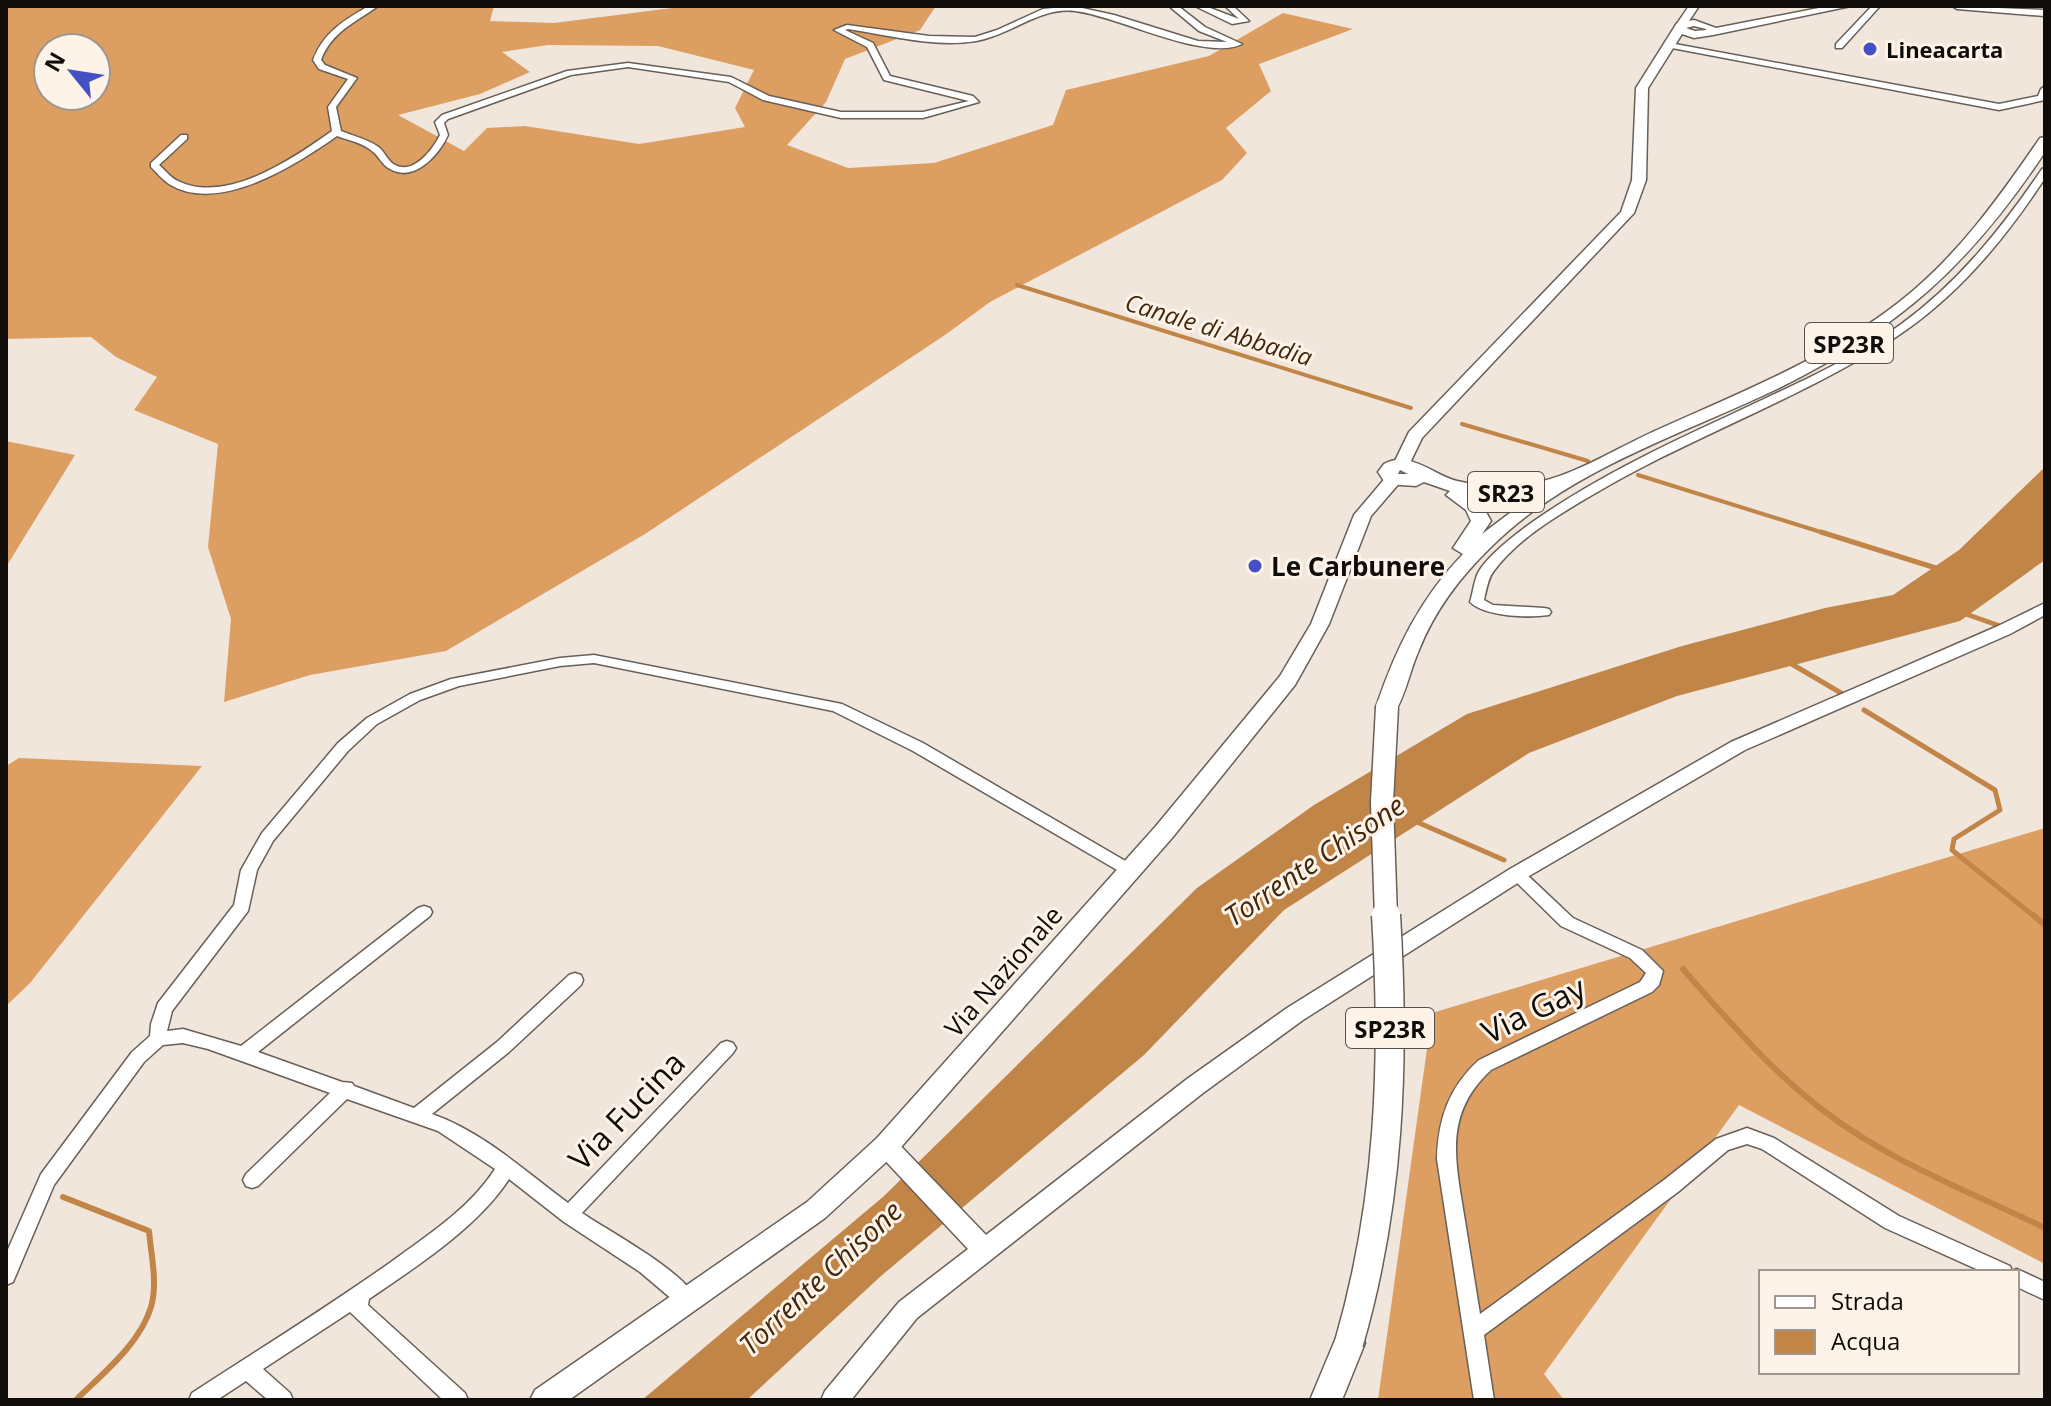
<svg xmlns="http://www.w3.org/2000/svg" width="2051" height="1406" viewBox="0 0 2051 1406" font-family="'Open Sans',sans-serif">
<style>
.forest{fill:#dd9e61;fill-rule:evenodd}
.water{fill:#c28548}
.lines{fill:none;stroke-linecap:round;stroke-linejoin:round}
.stream-far2{stroke:#c28548;stroke-width:4}
.stream-far1{stroke:#c28548;stroke-width:5}
.stream{stroke:#c28548;stroke-width:6}
.minor-casing{stroke:#685f57;stroke-width:3}
.tertiary-casing{stroke:#685f57;stroke-width:3}
.secondary-casing{stroke:#685f57;stroke-width:3}
.primary-casing{stroke:#685f57;stroke-width:3}
.minor{fill:#fff;fill-rule:evenodd}
.tertiary{fill:#fff;fill-rule:evenodd}
.secondary{fill:#fff;fill-rule:evenodd}
.primary{fill:#fff;fill-rule:evenodd}
.primary-bridge-far1-casing{stroke:#685f57;stroke-width:25;stroke-linecap:butt}
.primary-bridge-casing{stroke:#685f57;stroke-width:31;stroke-linecap:butt}
.primary-bridge-far1{stroke:#fff;stroke-width:22}
.primary-bridge{stroke:#fff;stroke-width:28}
.poi-dot{fill:#4650c5;stroke:#fef3e9;stroke-width:3}
.labels{text-anchor:middle;dominant-baseline:central;stroke-width:6;stroke-linejoin:round;paint-order:stroke}
.far-poi-label{font-size:22px;font-weight:bold;fill:#0f0c09;stroke:#fef3e9;text-anchor:start}
.far-water-label{font-size:24px;font-style:italic;fill:#41270c;stroke:#fef3e9}
.shield{fill:#fef3e9;stroke:#57514c;stroke-width:2}
.shield-label{font-size:24px;font-weight:bold;fill:#0f0c09}
.poi-label{font-size:26px;font-weight:bold;fill:#0f0c09;stroke:#fef3e9;text-anchor:start}
.street-label{font-size:26px;fill:#0f0c09;stroke:#fef3e9}
.water-label{font-size:28px;font-style:italic;fill:#41270c;stroke:#fef3e9}
.near-street-label{font-size:32px;fill:#0f0c09;stroke:#fef3e9}
</style>
<rect width="100%" height="100%" fill="#f1e6dc"/>
<g class="forest">
<path d="M6,6h488l-4,15 64,2 118,-15 -24,-2h288l-16,24 -75,29 -19,43 -39,43 61,23 86,-5 119,-38 13,-35 143,-34 74,-43 70,16 -94,35 12,27 -45,37 21,25 -25,27 -232,122 -45,33 -300,199 -199,117 -136,24 -86,27 7,-83 -23,-72 10,-103 -84,-34 23,-33 -41,-20 -25,-20 -85,2zM548,45l110,1 96,24 -19,38 10,19 -106,17 -114,-18 -38,2 -23,23 -66,-36 82,-21 50,-22 -28,-20zM48,48h48v48h-48z"/>
<polygon points="6,441 75,455 6,567"/>
<polygon points="19,758 202,766 30,983 6,1006 6,766"/>
<polygon points="2045,828 2045,1264 1739,1105 1544,1374 1564,1400 1378,1400 1432,1013"/>
</g>
<polygon class="water" points="2045,467 2045,560 1960,621 1677,696 1529,753 1284,910 1144,1055 881,1276 747,1400 642,1400 884,1196 1197,888 1314,805 1467,714 1682,646 1825,608 1893,595 1959,550"/>
<g class="lines">
<g class="stream-far2">
<polyline points="1017,285 1411,408"/>
<polyline points="1462,424 1588,461"/>
<polyline points="1638,475 1827,534"/>
</g>
<g class="stream-far1">
<polyline points="1821,532 1939,569"/>
<polyline points="1963,613 2000,626"/>
<polyline points="1790,663 1841,693"/>
<polyline points="1864,710 1995,790 2000,810 1954,839 1952,850 2035,917"/>
<polyline points="1417,822 1504,860"/>
</g>
<g class="stream">
<polyline points="2033,915 2045,925"/>
<path d="M1683,969c44,50 88,102 141,142 66,51 147,81 221,117"/>
<path d="M63,1197l86,34c2,24 9,52 2,76 -11,37 -49,67 -75,93"/>
</g>
<g class="minor-casing">
<g id="minor">
<path d="M369,6h9c-23,17 -46,25 -57,54l4,5 32,13 -21,29 5,24c12,5 26,8 36,15 8,5 10,15 18,19 19,10 38,-16 45,-30l-5,-13 7,-7 125,-44 61,-8 103,14 38,19 72,16h82l46,-11 -85,-21 -17,-33 -33,-17 13,-5 82,11 46,1 22,-7 46,-21 30,-3 41,9 84,26 29,1 -28,-11 -30,-25h9l27,21 37,17c-37,18 -124,-28 -167,-33 -36,-4 -64,24 -99,30 -41,7 -88,-6 -128,-12l-3,1 28,13 17,33 83,20 6,6 -56,16h-82l-78,-18 -34,-18 -101,-15 -57,8 -123,44 -4,4 4,12c-9,20 -34,48 -58,34 -8,-4 -11,-13 -18,-18 -9,-8 -24,-11 -35,-15 -40,28 -118,79 -168,48 -6,-4 -13,-12 -18,-17v-4l30,-28h6v4l-28,26c6,5 12,13 19,16 48,24 116,-23 154,-50l-4,-24 20,-28 -29,-10 -6,-9c10,-27 31,-40 56,-54z"/>
<polygon points="1195,6 1205,6 1239,19 1225,6 1233,6 1249,21 1232,24"/>
<polygon points="1872,6 1880,6 1842,48 1836,48 1836,44"/>
<polygon points="1675,44 1999,104 2038,96 2041,89 2045,86 2045,100 1999,110 1672,48 1672,44"/>
<path d="M2045,168v10c-40,61 -87,118 -149,159 -95,62 -204,99 -302,157 -36,21 -76,44 -101,78 -5,7 -7,19 -9,28l9,5 51,3 5,1 2,3 -2,3c-21,3 -63,2 -79,-13 3,-9 4,-21 8,-29 9,-17 38,-39 53,-50 61,-43 129,-76 197,-107 58,-28 119,-53 172,-91 58,-42 102,-97 142,-156z"/>
<path d="M594,655l248,49 81,39 211,123 3,4 -3,4h-10l-211,-123 -80,-40 -239,-48 -34,3 -101,20 -39,14 -43,24 -29,27 -75,90 -16,29 -9,41 -76,100 -5,20 16,-2 58,17 177,-138 6,-2 6,2 2,4 -2,4 -172,136 84,30 10,1 2,3 60,22 83,-66 72,-67 6,-2 6,2 2,5 -2,5 -72,67 -77,62c51,18 93,57 136,89l153,-160 6,-2 6,2 3,5 -3,5 -151,160c28,19 102,58 115,87l-3,6 -7,3 -7,-3 -40,-34 -76,-50 -55,-43c-31,48 -93,88 -140,120l-1,6 97,88 3,7h-25l-93,-88 -87,57 27,24 3,7h-25l-22,-19 -29,19h-28l3,-7c66,-43 134,-85 199,-131 37,-27 79,-54 104,-93l-57,-38 -91,-32 -89,87 -6,2 -6,-2 -3,-6 3,-6 84,-81 -122,-44 -25,-6 -20,2 -19,17 -90,123 -41,97 -7,3v-31l35,-80 91,-122 18,-16 1,-12 7,-21 76,-98 7,-35 21,-37 76,-90 29,-25 43,-24 41,-15 109,-21z"/>
<path d="M1517,868l5,2 51,48 69,32 21,21 -4,14 -7,7 -161,78c-49,45 -35,93 -26,151 5,31 10,62 15,93l184,-134 52,-41 31,-11 27,10 125,78 111,50 2,5 5,-2 28,13v18l-28,-13v-15h-34l-98,-44 -123,-79 -15,-5 -19,6 -50,42 -194,143 10,65h-20l-37,-241c1,-40 12,-72 42,-99l161,-78 6,-9 -16,-15 -69,-32 -49,-48 -3,-4 3,-4z"/>
</g>
</g>
<g class="tertiary-casing">
<g id="tertiary">
<polygon points="1689,6 1699,6 1685,27 1677,27 1676,25"/>
<polygon points="1952,6 2045,10 2045,16 1957,9"/>
<polygon points="2045,603 2045,615 2010,634 1745,750 1524,879 1303,1020 1203,1093 917,1318 851,1400 821,1400 825,1391 899,1302 968,1249 878,1153 874,1146 878,1139 886,1136 894,1139 986,1235 1187,1079 1287,1008 1510,869 1731,742 1998,626"/>
</g>
</g>
<g class="secondary-casing">
<g id="secondary">
<path d="M1829,6h22l-138,29 -19,3 -12,-4 -34,54 -2,92 -12,33 -212,225 -15,31h-12l-2,-4 16,-33 212,-220 11,-32 4,-92 41,-65 17,-3 22,8zM1694,26l12,3v1l-11,1 -9,-3z"/>
<polygon points="1393,475 1402,480 1371,516 1329,624 1295,685 1172,838 895,1154 825,1218 569,1400 530,1400 535,1390 807,1202 877,1138 1156,826 1280,676 1311,624 1354,515 1387,476"/>
</g>
</g>
<g class="primary-casing">
<g id="primary">
<path d="M2045,137v15c-75,113 -146,177 -268,237 -96,46 -209,81 -286,158 -31,30 -56,63 -72,103 -9,20 -13,44 -24,62h-16l-3,-5c20,-59 44,-108 87,-153l-10,-6 18,-27 -5,-11 -20,-15 4,-4 -26,-9 -8,4 -30,-2 -8,-12 6,-8c26,-14 49,11 73,17 22,5 45,7 67,4 48,-7 88,-35 133,-55 82,-37 169,-71 241,-127 58,-45 101,-105 142,-165zM1400,470l8,4h-10zM1535,494l-53,40 9,-13 -10,-18 -13,-8 28,3z"/>
<polygon points="1349,1328 1360,1333 1365,1343 1342,1400 1310,1400 1338,1333"/>
</g>
</g>
<use href="#minor" class="minor"/>
<use href="#tertiary" class="tertiary"/>
<use href="#secondary" class="secondary"/>
<use href="#primary" class="primary"/>
<g class="primary-bridge-far1-casing">
<polyline id="primary-bridge-far1" points="1386,917 1382,802 1387,707"/>
</g>
<g class="primary-bridge-casing">
<path id="primary-bridge" d="M1349,1343c41,-141 46,-282 37,-428"/>
</g>
<use href="#primary-bridge-far1" class="primary-bridge-far1"/>
<use href="#primary-bridge" class="primary-bridge"/>
</g>
<g class="poi-dot">
<circle cx="1870" cy="49" r="8"/>
<circle cx="1255" cy="566" r="8"/>
</g>
<g class="labels">
<g class="far-poi-label">
<text x="1886" y="49">Lineacarta</text>
</g>
<g class="far-water-label">
<text transform="translate(1219 329) rotate(17)">Canale di Abbadia</text>
</g>
<g class="shield">
<rect x="1805" y="323" width="88" height="40" rx="6"/>
<rect x="1468" y="472" width="76" height="40" rx="6"/>
<rect x="1346" y="1008" width="88" height="40" rx="6"/>
</g>
<g class="shield-label">
<text x="1849" y="343">SP23R</text>
<text x="1506" y="492">SR23</text>
<text x="1390" y="1028">SP23R</text>
</g>
<g class="poi-label">
<text x="1271" y="566">Le Carbunere</text>
</g>
<g class="street-label">
<text transform="translate(1003 971) rotate(-49)">Via Nazionale</text>
</g>
<g class="water-label">
<text transform="translate(1314 860) rotate(-34)">Torrente Chisone</text>
<text transform="translate(820 1277) rotate(-43)">Torrente Chisone</text>
</g>
<g class="near-street-label">
<text transform="translate(1533 1009) rotate(-26)">Via Gay</text>
<text transform="translate(626 1110) rotate(-46)">Via Fucina</text>
</g>
</g>
<rect width="2051" height="1406" fill="none" stroke="#0f0c09" stroke-width="16"/>
<rect x="1759" y="1270" width="260" height="104" fill="#fef3e9" stroke="#9e978f" stroke-width="2"/>
<rect x="1775" y="1296" width="40" height="12" fill="#ffffff" stroke="#9e978f" stroke-width="2"/>
<text x="1831" y="1310" font-size="24" fill="#0f0c09">Strada</text>
<rect x="1775" y="1330" width="40" height="24" fill="#c28548" stroke="#9e978f" stroke-width="2"/>
<text x="1831" y="1350" font-size="24" fill="#0f0c09">Acqua</text>
<g transform="translate(72 72) rotate(300)"><circle r="38" fill="#fef3e9" stroke="#9e978f" stroke-width="2"/>
<path d="M0-6L14 30L0 20L-14 30Z" fill="#4650c5"/>
<text y="-12" font-size="22" font-weight="bold" text-anchor="middle" fill="#0f0c09">N</text>
</g>
</svg>
